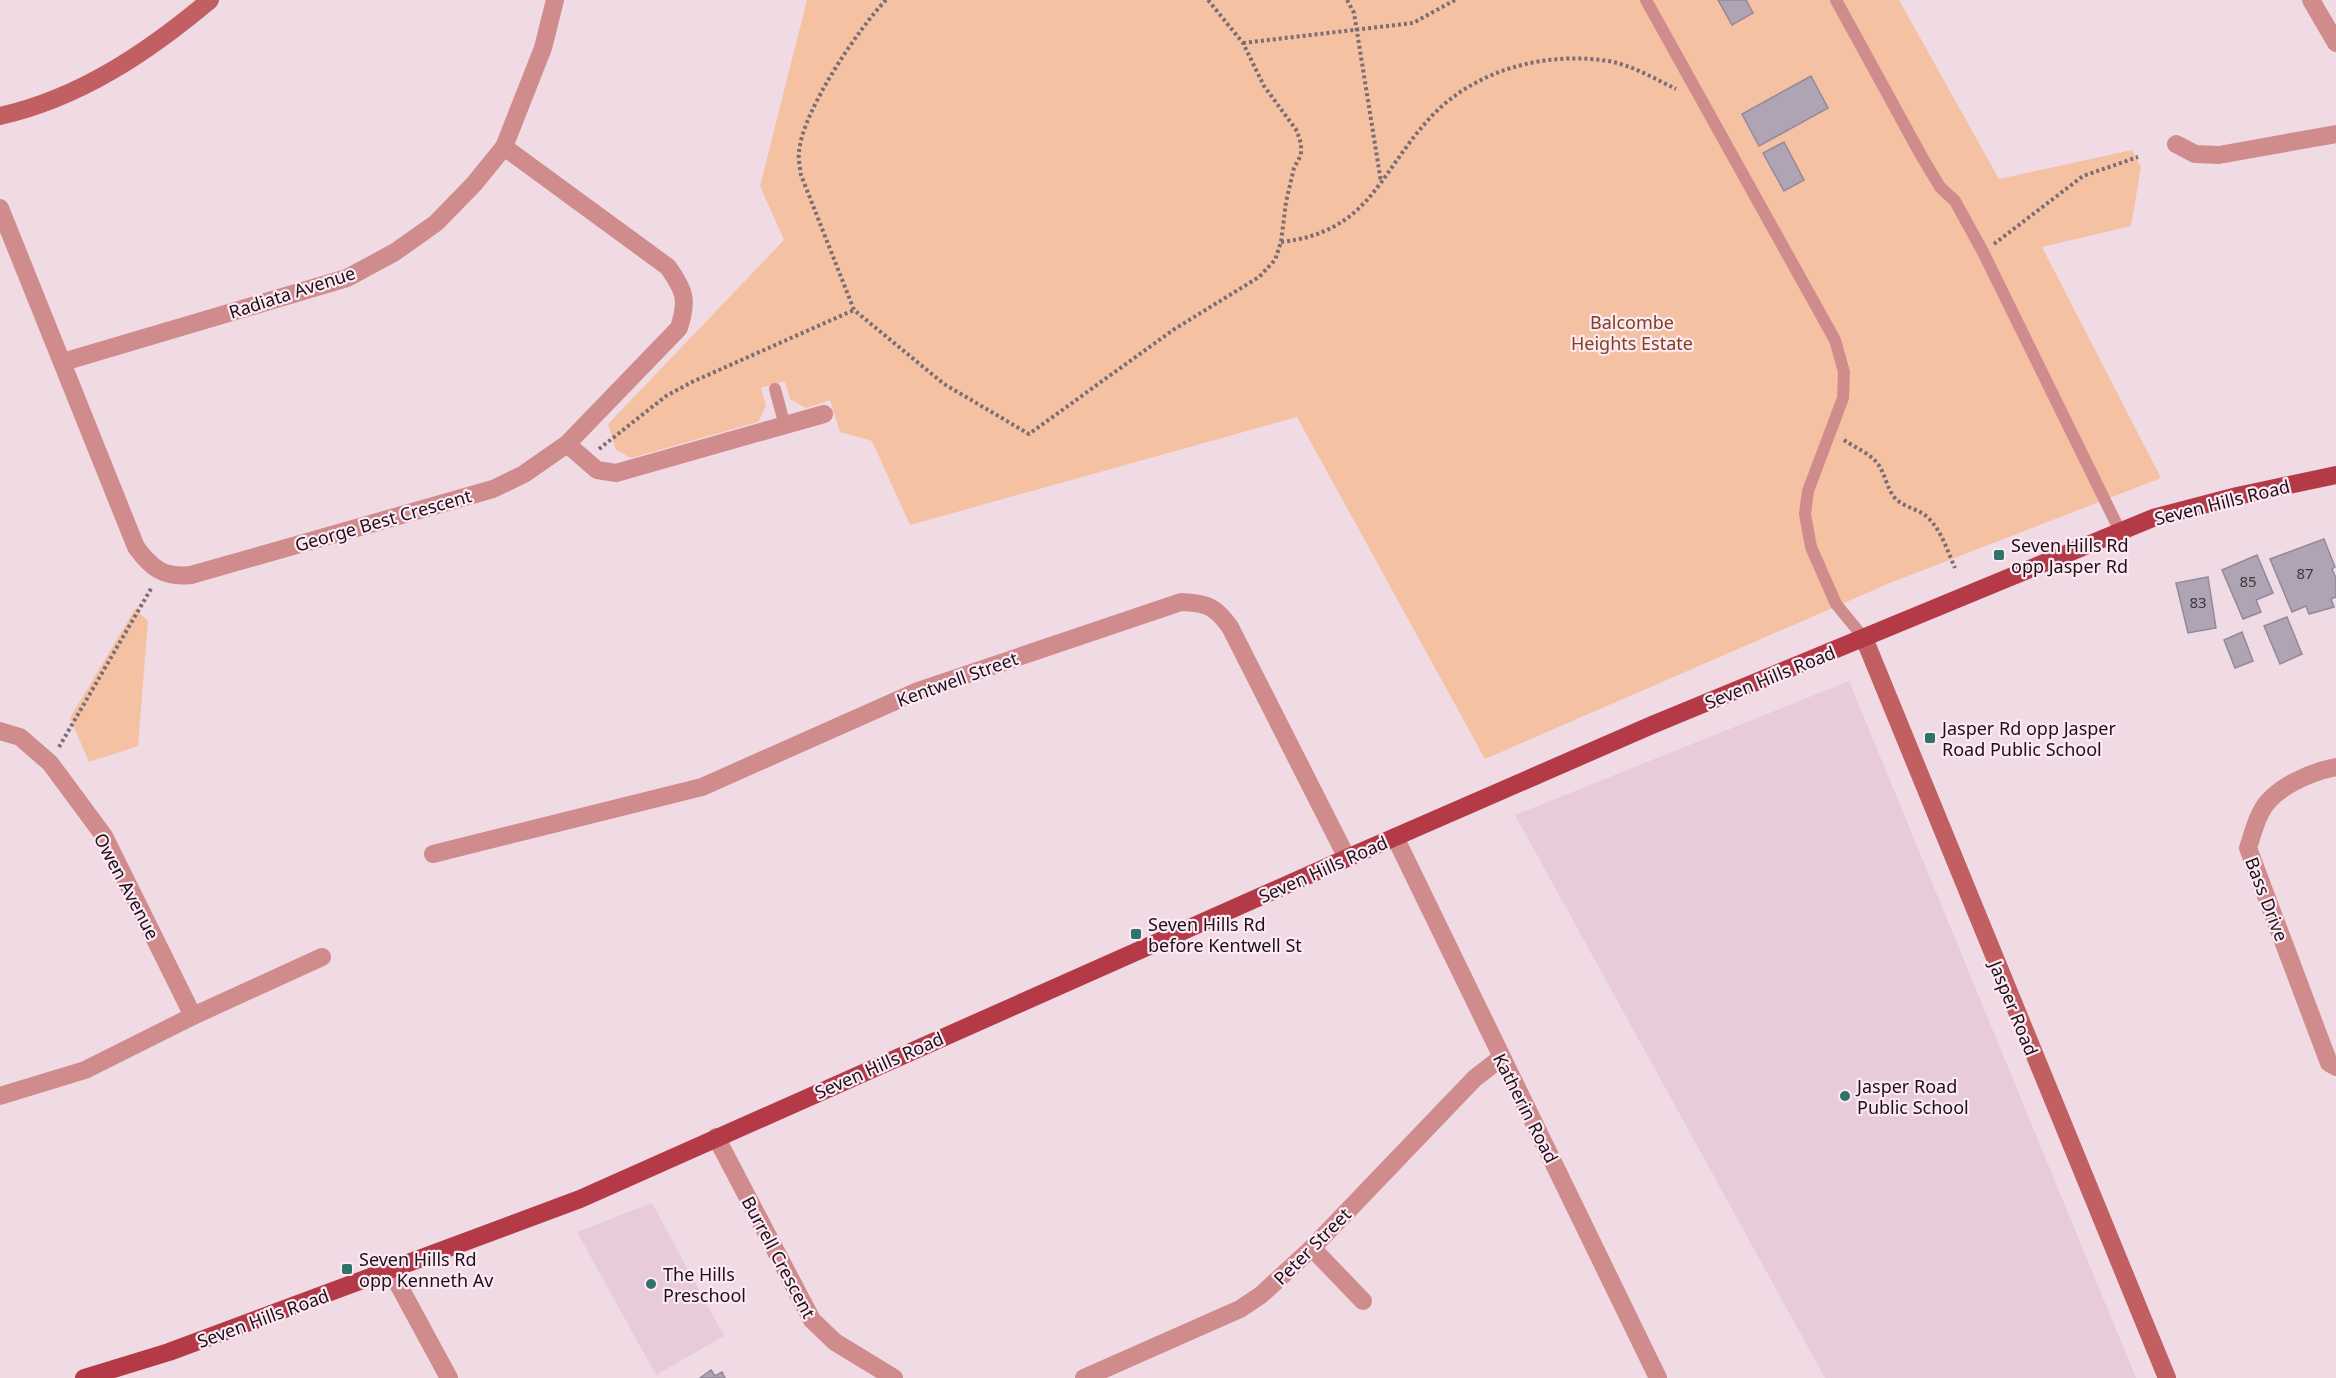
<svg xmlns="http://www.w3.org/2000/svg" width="2336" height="1378" viewBox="0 0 2336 1378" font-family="'Noto Sans',sans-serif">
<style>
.built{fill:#e7cbd9}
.green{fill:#f5c1a3}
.building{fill:#aea4b4;stroke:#938999;stroke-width:1.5}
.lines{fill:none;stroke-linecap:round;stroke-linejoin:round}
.path{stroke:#7b6d74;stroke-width:4;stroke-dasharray:3 3;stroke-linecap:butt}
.lane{stroke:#d08c8d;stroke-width:12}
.street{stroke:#d08c8d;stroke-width:18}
.secondary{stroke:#c15f63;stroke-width:18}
.primary{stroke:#b33a46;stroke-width:18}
.poi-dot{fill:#2e746b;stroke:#fde8f3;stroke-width:2}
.labels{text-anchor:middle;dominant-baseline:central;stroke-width:4.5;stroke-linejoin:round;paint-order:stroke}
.number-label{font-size:15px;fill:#3e363e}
.street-label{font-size:18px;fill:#191216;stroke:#fde8f3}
.park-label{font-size:18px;fill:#7b431e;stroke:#fde8f3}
.poi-label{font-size:18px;fill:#191216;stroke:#fde8f3;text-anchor:start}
</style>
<rect width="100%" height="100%" fill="#f0dbe5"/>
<g class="built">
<polygon points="1849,681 2136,1378 1825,1378 1515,815"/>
<polygon points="652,1203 724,1336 656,1375 577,1232"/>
</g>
<g class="green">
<polygon points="807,0 1899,0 1999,179 2132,150 2141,167 2131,226 2042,247 2161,478 1890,583 1485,759 1297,417 910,525 872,441 840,432 830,400 806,408 790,399 785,381 761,388 766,406 758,422 631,458 616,450 608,424 784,240 760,186"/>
<polygon points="135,609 148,621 138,746 89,762 70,718"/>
</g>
<g class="building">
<polygon points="1718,0 1746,0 1753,13 1732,25"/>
<polygon points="1811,76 1828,108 1759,146 1742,114"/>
<polygon points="1784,142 1804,180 1784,191 1763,153"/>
<polygon points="2324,539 2335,567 2332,569 2336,578 2336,597 2331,599 2334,607 2309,614 2306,606 2292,612 2270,559"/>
<polygon points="2257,555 2273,593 2256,600 2261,612 2243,619 2222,570"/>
<polygon points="2208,577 2216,628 2188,633 2176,583"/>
<polygon points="2287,617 2302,654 2280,664 2264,626"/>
<polygon points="2242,632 2253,661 2235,668 2224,640"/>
<polygon points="711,1370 715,1376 722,1372 725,1378 700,1378"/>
</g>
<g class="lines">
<g class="path">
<path d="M886,0c-28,29 -84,112 -87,152 -1,7 1,16 2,23l53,135 90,74 85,50 144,-104 86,-53 16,-17 6,-18 5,-40 8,-34 7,-13v-11l-4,-13 -33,-45 -21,-43 -35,-43"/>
<polyline points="1347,0 1354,13 1381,182"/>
<polyline points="1243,43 1413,23 1455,0"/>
<path d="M1281,242c88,-10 97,-67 148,-123 44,-49 116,-68 179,-58 24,4 47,18 68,28"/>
<polyline points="1994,244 2083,176 2138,157"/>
<path d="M1844,440c10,7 27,14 34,24 7,10 9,24 16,33 8,9 19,11 28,16 18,12 25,37 33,55"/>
<polyline points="599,449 666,396 692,382 854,310"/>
<polyline points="59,747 152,587"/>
</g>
<g class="lane">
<polyline points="1646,0 1835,340 1844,372 1843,398 1808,491 1805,514 1811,547 1836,604 1864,638"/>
<polyline points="1836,0 1922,157 1940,187 1955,201 1983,252 2120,531"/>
<polyline points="775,389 785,426"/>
</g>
<g class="street">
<polyline points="2311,0 2336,43"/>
<polyline points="2176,144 2195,154 2219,155 2336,134"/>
<path d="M0,208l136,339c15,21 28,31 55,28l302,-86 31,-15 43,-30 112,-116c9,-28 6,-37 -11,-61l-164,-120"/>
<polyline points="63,362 347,278 395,252 436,223 474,184 504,147 543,48 555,0"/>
<polyline points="567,444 597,470 616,473 824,414"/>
<polyline points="0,731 20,737 50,763 104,836 193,1016"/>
<path d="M2336,767c-26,5 -63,21 -75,45 -6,11 -9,24 -13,36l81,215 7,4"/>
<polyline points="1395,837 1658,1378"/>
<path d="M433,854l269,-67 216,-96 263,-89c26,1 34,4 49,25l117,231"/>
<polyline points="0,1096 85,1070 193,1016 322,957"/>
<polyline points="716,1137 812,1320 835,1342 894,1378"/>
<polyline points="1312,1248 1363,1301"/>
<polyline points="391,1271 449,1378"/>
<polyline points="1084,1378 1240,1309 1261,1295 1312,1248 1475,1078 1501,1058"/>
</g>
<g class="secondary">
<path d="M0,116c80,-18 148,-64 210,-116"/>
<polyline points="1864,638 2167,1378"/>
</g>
<polyline class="primary" points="84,1378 169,1352 580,1199 1347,858 1652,725 2153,518 2237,496 2336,475"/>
</g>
<g class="poi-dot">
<rect x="1993" y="549" width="12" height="12" rx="3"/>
<rect x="1924" y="732" width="12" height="12" rx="3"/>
<rect x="1130" y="928" width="12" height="12" rx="3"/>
<circle cx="1845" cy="1096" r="6"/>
<rect x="341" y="1263" width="12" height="12" rx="3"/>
<circle cx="651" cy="1284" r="6"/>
</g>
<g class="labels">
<g class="number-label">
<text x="2305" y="573">87</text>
<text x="2248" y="581">85</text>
<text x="2198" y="602">83</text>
</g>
<g class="street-label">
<text transform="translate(292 292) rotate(-18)">Radiata Avenue</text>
<text transform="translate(2222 502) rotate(-14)">Seven Hills Road</text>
<text transform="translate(383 520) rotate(-16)">George Best Crescent</text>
<text transform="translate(1770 677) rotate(-22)">Seven Hills Road</text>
<text transform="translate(957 679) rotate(-20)">Kentwell Street</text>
<text transform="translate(1323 869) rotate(-24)">Seven Hills Road</text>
<text transform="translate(127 886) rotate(62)">Owen Avenue</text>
<text transform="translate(2267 899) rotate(69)">Bass Drive</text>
<text transform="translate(2014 1008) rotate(68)">Jasper Road</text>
<text transform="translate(879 1065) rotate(-24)">Seven Hills Road</text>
<text transform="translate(1526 1108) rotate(63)">Katherin Road</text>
<text transform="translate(1312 1246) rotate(-45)">Peter Street</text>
<text transform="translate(779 1257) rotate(62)">Burrell Crescent</text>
<text transform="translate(263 1318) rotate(-20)">Seven Hills Road</text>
</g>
<g class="park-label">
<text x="1632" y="322">Balcombe<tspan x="1632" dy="21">Heights Estate</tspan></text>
</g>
<g class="poi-label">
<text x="2011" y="545">Seven Hills Rd<tspan x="2011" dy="21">opp Jasper Rd</tspan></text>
<text x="1942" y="728">Jasper Rd opp Jasper<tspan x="1942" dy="21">Road Public School</tspan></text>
<text x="1148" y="924">Seven Hills Rd<tspan x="1148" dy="21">before Kentwell St</tspan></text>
<text x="1857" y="1086">Jasper Road<tspan x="1857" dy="21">Public School</tspan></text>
<text x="359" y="1259">Seven Hills Rd<tspan x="359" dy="21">opp Kenneth Av</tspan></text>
<text x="663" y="1274">The Hills<tspan x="663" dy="21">Preschool</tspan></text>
</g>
</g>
</svg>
